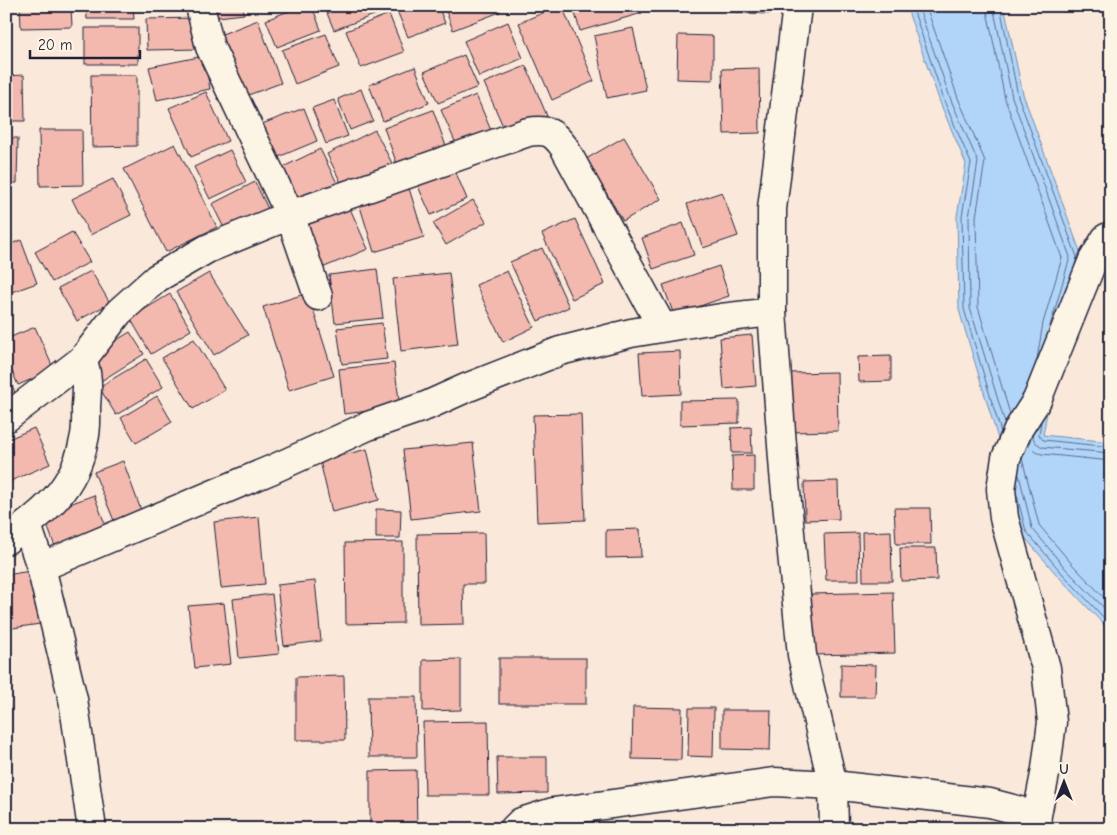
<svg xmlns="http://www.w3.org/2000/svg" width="1117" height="835" viewBox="0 0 1117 835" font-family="'Comic Neue',sans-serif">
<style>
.water{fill:#b1d5f9;stroke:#788dad}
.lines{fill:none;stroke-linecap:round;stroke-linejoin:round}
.shore{stroke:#5b6a87;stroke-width:1}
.building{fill:#f4b9ae;stroke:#22223b}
.minor-casing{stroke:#22223b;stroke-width:31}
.minor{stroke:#fcf5e5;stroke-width:28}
</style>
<rect width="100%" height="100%" fill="#fae9da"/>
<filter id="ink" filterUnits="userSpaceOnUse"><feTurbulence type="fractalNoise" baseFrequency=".02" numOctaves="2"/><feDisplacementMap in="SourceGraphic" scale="10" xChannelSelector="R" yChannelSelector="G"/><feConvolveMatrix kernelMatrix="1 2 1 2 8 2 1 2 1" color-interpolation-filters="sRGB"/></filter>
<g filter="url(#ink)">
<polygon class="water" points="906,6 1004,6 1023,94 1082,257 1062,327 1043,435 1111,442 1111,626 1106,627 1057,575 1021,533 999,442 959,310 957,216 966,164 941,105"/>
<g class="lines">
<g class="shore">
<polyline points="912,6 945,103 971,163 962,216 964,309 1001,432"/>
<polyline points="918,6 951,100 978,162 969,217 970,308 1005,423"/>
<polyline points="926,6 958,98 985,161 976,217 978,307 1010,414"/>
<polyline points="986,6 1005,99 1062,258 1043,323 1037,359"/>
<polyline points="993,6 1012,97 1070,257 1050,326"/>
<polyline points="1000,6 1018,96 1077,257 1075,265"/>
<polyline points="1041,422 1039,435 1043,440 1111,447"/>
<polyline points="1032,435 1035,442 1042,447 1111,453"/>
<polyline points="1028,445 1035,452 1042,454 1111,461"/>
<polyline points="1022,458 1039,525 1071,563 1111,605"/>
<polyline points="1019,475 1032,528 1065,568 1111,615"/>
<polyline points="1016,492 1026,531 1061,572 1107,621 1111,621"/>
</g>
</g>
<g class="building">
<rect x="6" y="6" width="3" height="10"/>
<polygon points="20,6 71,6 72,27 21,28"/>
<polygon points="86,6 133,6 134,19 87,19"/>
<polygon points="144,6 193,6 193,10 144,11"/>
<polygon points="207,6 243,6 244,14 209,18"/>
<polygon points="301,6 312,6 321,30 277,47 266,20"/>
<polygon points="324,6 380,6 382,12 334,30"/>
<polygon points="395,6 438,6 445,23 408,37"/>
<polygon points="444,6 498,6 500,12 453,30"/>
<polygon points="559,6 562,6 594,81 552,100 519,23"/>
<polygon points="573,6 640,6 642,13 580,31"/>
<polygon points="727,6 769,6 769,14 727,12"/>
<polygon points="389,14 404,52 361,68 346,31"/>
<polygon points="199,18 199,49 147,50 146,19"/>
<polygon points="258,20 281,83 240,98 217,36"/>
<polygon points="508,22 523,58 479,77 464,41"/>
<rect x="85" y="28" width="53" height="36"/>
<polygon points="633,28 646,90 607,98 594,36"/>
<polygon points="326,34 339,67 295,84 282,50"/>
<polygon points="678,35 713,36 713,80 677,79"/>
<polygon points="464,55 478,87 438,103 424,72"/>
<polygon points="204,56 210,89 157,100 149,67"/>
<polygon points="526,66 547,116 506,133 484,83"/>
<polygon points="415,67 429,103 383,121 369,85"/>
<polygon points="759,68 760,133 724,134 722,69"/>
<polygon points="24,75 25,121 6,121 6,76"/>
<polygon points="91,75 137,75 137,146 92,147"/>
<polygon points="361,89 373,121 350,130 338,99"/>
<polygon points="206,92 228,141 191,157 169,108"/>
<polygon points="476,95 495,140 461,155 441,110"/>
<polygon points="334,100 348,136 326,144 312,108"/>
<polygon points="304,108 317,141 276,158 262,124"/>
<polygon points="433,110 447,149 398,167 384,128"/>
<polygon points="39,130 82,130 83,185 40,186"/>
<polygon points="375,130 395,169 346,193 327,154"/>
<polygon points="624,137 661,199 623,221 586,159"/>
<polygon points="6,138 18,138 17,183 6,183"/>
<polygon points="175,144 217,227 166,252 124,169"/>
<polygon points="320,149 340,189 295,211 275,171"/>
<polygon points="230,150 246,182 210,199 194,167"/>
<polygon points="453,166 467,199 431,215 416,182"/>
<polygon points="113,179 131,215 90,235 72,199"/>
<polygon points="255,182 269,211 226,232 212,204"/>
<polygon points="408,185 424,237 374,252 358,200"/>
<polygon points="6,189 11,190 11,241 6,241"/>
<polygon points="722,192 738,236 703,248 687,204"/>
<polygon points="473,200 486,222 446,245 433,223"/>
<polygon points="348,204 368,249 322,268 303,224"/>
<polygon points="575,219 605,284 572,299 542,234"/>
<polygon points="683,223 694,255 653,269 642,238"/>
<polygon points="72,232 90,262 52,282 35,252"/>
<polygon points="21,240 37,283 6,294 6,246"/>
<polygon points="542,248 569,307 538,321 510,262"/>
<polygon points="719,266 729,296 674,315 663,285"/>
<polygon points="377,269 383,318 335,323 329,275"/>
<polygon points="91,271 110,303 77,321 58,288"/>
<polygon points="507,271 534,327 503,342 476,285"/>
<polygon points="209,273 248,335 214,355 176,292"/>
<polygon points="449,273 458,344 401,351 393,279"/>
<polygon points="308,293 334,376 289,390 263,307"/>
<polygon points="170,294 191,330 151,354 130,318"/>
<polygon points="382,323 387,359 342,364 337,328"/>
<polygon points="35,327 54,370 18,385 6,357 6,339"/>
<polygon points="130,332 144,354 101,381 87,358"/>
<polygon points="752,335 756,386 724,389 720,338"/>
<polygon points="194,339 225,390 193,409 162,358"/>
<polygon points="680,351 681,394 642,396 639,353"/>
<polygon points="891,356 891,381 859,382 858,357"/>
<polygon points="146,359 163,387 116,415 99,387"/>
<polygon points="394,363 400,407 344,414 339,369"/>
<polygon points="6,372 17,397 6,402"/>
<polygon points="837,372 838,431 790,432 788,373"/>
<polygon points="157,396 172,422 136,443 121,418"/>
<polygon points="739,400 739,423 680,425 680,401"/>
<polygon points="581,414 585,520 537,522 533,415"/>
<polygon points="751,427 752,453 732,453 731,428"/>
<polygon points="34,428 50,464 6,483 6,440"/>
<polygon points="473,443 481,511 411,519 403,450"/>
<polygon points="367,449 379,500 332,512 320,461"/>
<polygon points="754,455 754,490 733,490 732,456"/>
<polygon points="123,461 142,513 115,523 94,472"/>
<polygon points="838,481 839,519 805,520 804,482"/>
<polygon points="94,495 108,532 57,552 43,514"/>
<polygon points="894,508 930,508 931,544 896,544"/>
<polygon points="376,509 401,510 400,538 376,538"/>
<polygon points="259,517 265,584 221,588 214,522"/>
<polygon points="640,529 641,557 606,558 606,530"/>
<polygon points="891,531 892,581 863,581 862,532"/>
<polygon points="484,533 485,584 463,584 464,624 418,625 417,534"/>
<polygon points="858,533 859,580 826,580 824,534"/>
<polygon points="403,542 403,623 346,624 345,543"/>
<polygon points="900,548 936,548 937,580 901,581"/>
<polygon points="30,571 40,624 6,629 6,575"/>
<polygon points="315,581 321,641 284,646 277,585"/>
<polygon points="893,592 895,653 813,655 811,594"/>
<polygon points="272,594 279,654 239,658 233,599"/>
<polygon points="224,603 231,664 195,668 188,606"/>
<rect x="499" y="658" width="87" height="46"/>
<polygon points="461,659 461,710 423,711 423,660"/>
<polygon points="841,664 876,665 875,697 841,697"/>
<polygon points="6,666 11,718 6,718"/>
<polygon points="344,676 345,740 296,740 296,677"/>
<polygon points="368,697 416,697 417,757 369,757"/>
<polygon points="633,707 682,708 681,760 632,759"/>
<polygon points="689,708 714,708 713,757 688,756"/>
<polygon points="722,710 771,710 770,750 722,749"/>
<polygon points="488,721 489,795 425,795 423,722"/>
<polygon points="497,757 547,757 547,793 498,794"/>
<polygon points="416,770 417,829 370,829 370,771"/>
</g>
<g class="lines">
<g class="minor-casing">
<g id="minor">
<path d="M200,6l10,41 80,168 238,-83c19,-3 25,0 36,15l98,180"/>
<polyline points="797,6 772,209 772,312 784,472 802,655 833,785 834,829"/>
<polyline points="6,418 82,360"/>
<polyline points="27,525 41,567 273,469 368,426 426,406 466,388 560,351 631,333 721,318 772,312"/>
<path d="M6,540c38,-27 69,-52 78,-100 3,-11 2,-23 2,-34 1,-14 3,-32 -4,-46l37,-48 38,-34 50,-29 83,-34 28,81"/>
<polyline points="41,567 73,699 92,829"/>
<polyline points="1036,820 1046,769 1052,722 1046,668 1004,518 1001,489 1006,458 1019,428 1037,400 1093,260 1106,238 1111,236"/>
<polyline points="514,829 521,822 553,812 774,782 833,785 990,803 1017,810 1036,820 1039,829"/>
</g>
</g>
<use href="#minor" class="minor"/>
</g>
</g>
<rect width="1117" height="835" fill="none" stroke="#fcf5e5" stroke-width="25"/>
<rect x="12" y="12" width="1092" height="810" fill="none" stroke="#22223b" stroke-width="2" filter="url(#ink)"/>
<g transform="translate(1064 782)" stroke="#fcf5e5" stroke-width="4" paint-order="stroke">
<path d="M0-4L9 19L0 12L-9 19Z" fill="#22223b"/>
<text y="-8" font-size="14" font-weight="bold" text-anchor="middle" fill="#22223b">U</text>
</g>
<path d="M30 50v8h110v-8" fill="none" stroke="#22223b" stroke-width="2.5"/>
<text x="38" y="50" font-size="15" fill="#22223b" stroke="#fcf5e5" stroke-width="4" paint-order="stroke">20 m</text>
</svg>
